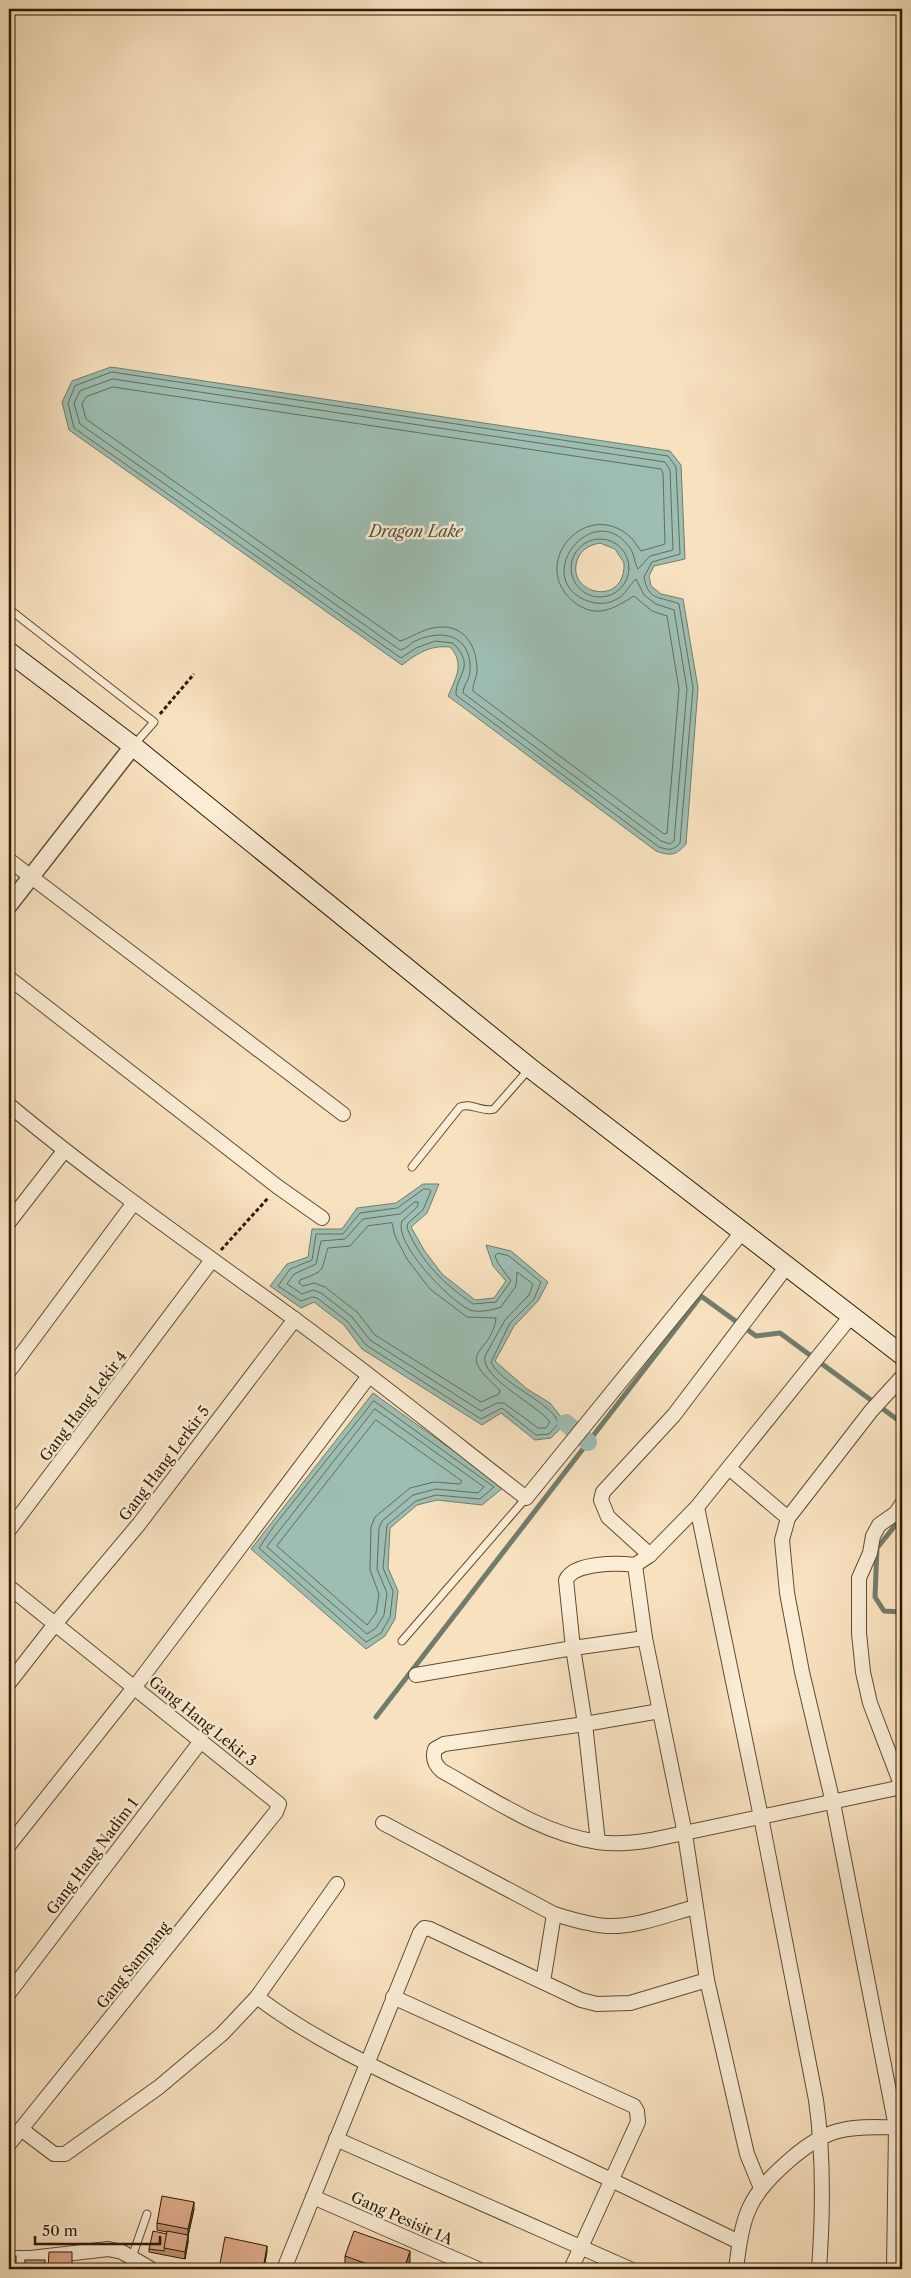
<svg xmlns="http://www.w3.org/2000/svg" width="911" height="2278" viewBox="0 0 911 2278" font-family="'Libre Caslon Text',serif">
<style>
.water{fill:#9dbeb2;stroke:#717d6c;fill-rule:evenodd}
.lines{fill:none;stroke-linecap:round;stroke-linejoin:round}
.shore{stroke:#666c5a;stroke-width:1}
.stream{stroke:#717d6c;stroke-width:5}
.canal{stroke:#9dbeb2;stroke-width:18}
.service-casing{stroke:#604c32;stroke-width:9}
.minor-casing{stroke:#604c32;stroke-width:16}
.tertiary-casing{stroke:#604c32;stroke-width:19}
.secondary-casing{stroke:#2e1b03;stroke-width:21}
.path{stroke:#2e1b03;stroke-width:3;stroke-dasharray:4 2.5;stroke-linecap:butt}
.service{stroke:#faecd5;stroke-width:7}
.minor{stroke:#faecd5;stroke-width:14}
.tertiary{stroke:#faecd5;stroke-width:16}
.secondary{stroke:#faecd5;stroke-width:19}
.wall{fill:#be9075;stroke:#2e1b03}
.shaded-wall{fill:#9b765f;stroke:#2e1b03}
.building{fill:#dda888;stroke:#2e1b03}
.labels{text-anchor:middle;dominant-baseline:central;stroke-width:5;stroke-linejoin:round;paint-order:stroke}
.street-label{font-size:15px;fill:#2e1b03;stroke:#faecd5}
.water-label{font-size:16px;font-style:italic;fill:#555440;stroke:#faecd5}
</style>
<rect width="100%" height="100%" fill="#f8e1bf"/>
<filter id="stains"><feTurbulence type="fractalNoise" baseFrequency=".004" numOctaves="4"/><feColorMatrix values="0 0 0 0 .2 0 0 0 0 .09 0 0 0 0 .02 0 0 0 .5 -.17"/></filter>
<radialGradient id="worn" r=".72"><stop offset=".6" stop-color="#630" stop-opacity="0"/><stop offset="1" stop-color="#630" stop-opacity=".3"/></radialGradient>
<g class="water">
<path d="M111,367l559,84 11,14 4,94 -31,7 -5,10 2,10 10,8 22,5 15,89 -12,156c-10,12 -16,12 -30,7l-208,-155c8,-18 17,-33 2,-49 -20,-2 -32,6 -48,18l-333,-235 -7,-28 10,-21zM600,543l15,6 9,14c2,46 -61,31 -46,-5 4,-9 12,-13 22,-15z"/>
<polygon points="423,1184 439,1184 427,1213 411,1227 424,1250 442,1274 475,1300 494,1298 506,1281 493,1266 486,1245 511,1251 548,1282 538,1301 514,1326 495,1361 527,1389 550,1403 566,1423 551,1438 535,1440 501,1413 482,1425 362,1349 344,1325 314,1302 301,1308 270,1286 287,1264 308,1257 312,1229 342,1229 357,1208 396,1203"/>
<polygon points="373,1393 504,1487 482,1505 437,1500 417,1505 390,1528 388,1568 398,1591 395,1619 385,1636 366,1649 251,1549"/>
</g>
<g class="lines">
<g class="shore">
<path d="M112,372l556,84 8,11 4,87 -28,8 -8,15c4,25 17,19 35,27l14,84 -13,155c-7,8 -12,7 -21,4l-203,-152c-1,-20 21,-28 -3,-52l-18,-2 -19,7 -15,10 -327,-230 -6,-25 7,-17z"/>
<path d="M113,379l552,83 5,8 3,80 -23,6 -12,13c-4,-6 -3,-14 -8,-21 -36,-51 -99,28 -45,52 10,4 21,5 30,0 11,-5 14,-15 21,-21l8,16 12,9 18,6 13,79 -13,152 -4,3 -9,-3 -198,-148c0,-7 7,-14 7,-22 2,-37 -29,-43 -57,-29 -4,3 -7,7 -13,8l-320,-226 -6,-21 6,-12z"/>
<path d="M113,387l548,82 2,4 2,71 -24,7c-4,-5 -8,-13 -14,-17 -45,-34 -98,32 -53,68 23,18 40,6 60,-6l18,15 15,5 12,73 -12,144 -3,1 -191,-143c-1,-8 5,-14 4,-23 -1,-25 -15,-46 -44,-40 -12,2 -22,10 -33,13l-314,-222 -4,-15 4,-7z"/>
<circle cx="600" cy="568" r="29"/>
<path d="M424,1189h5l2,2 -8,19 -15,13 -1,5c14,34 37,56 66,76l23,-2 15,-21 -13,-18 -3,-7 3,-3 11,3 32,26 -7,17 -24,24 -19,39c9,22 66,43 67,62l-9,10 -13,1 -34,-27 -21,11 -115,-74 -19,-24 -30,-23 -5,-1 -11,4 -23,-15 12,-17 22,-9 4,-26h27l17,-21 37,-5z"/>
<path d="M415,1202h3v4l-16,15c-9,22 48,80 68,89 8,3 24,0 31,-3l15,-21 1,-14 16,12 -4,11 -24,25 -20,36c-5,22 53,49 65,66l-4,6h-8l-34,-25h-7l-16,8 -111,-71 -18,-23 -31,-24 -8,-3 -11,4 -15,-10 7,-10 22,-10 5,-23 24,-2 18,-20 37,-5z"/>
<path d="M392,1223l3,13 12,23 23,30 37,28 29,1c-5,39 -44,30 4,72l-1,4 -18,8 -106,-67 -18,-23 -32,-25 -11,-4 -11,3 -4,-3 1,-3c27,-10 20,-8 28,-32l22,-2 18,-20z"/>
<polygon points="374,1401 494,1487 480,1499 436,1495 416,1501 387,1525 383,1568 393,1591 390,1617 381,1633 366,1642 259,1548 274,1526"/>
<polygon points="375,1409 484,1487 478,1493 436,1489 413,1495 382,1521 379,1528 377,1569 387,1593 384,1615 376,1628 367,1634 267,1547"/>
<polygon points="376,1420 462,1481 460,1484 434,1482 410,1488 375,1517 371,1527 370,1570 379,1594 376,1613 367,1625 277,1546"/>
</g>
<g class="stream">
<polyline points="902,1517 877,1548 875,1597 884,1611 902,1612"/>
<polyline points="376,1717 701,1296 756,1336 780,1333 902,1423"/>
</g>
<polyline class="canal" points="566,1423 588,1442"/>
<g class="service-casing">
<g id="service">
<polyline points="9,609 154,722 133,746"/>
<path d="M412,1167l48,-60c11,-5 23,6 34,2l36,-41"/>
<polyline points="402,1641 526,1498"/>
<polyline points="132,2257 147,2214"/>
</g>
</g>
<g class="minor-casing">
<g id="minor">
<polyline points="9,860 343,1114"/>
<polyline points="9,978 278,1187 322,1218"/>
<path d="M9,1105c91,76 188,143 284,213 79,58 156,120 233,180l217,-267"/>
<polyline points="9,1222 64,1151"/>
<polyline points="9,1371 133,1204"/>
<polyline points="729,1468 788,1518"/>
<polyline points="902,1504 896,1513 879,1525 873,1536 870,1553 859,1578 859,1633 863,1672 870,1703 902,1787"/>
<path d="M697,1507l64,310 55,283c8,56 7,113 3,169"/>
<polyline points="9,1530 212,1260"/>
<polyline points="650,1555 608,1517 601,1500 603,1492 674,1415 787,1266"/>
<polyline points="635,1565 645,1638 685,1834 707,1980 747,2154 761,2188"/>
<polyline points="9,1587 279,1804 276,1812 9,2144"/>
<path d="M416,1675l157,-27 -7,-68c8,-18 52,-17 69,-15l15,-10 47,-48 154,-191"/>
<polyline points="9,1683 55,1624 139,1524 295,1319"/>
<path d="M660,1711l-75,13 -141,20 -9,5c-3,10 0,16 7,22 49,27 100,63 156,71 18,3 35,1 53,-2l251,-53"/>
<path d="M383,1823l171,91c17,5 35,11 53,12 30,1 59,-11 88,-19"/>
<polyline points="598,1842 585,1724 573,1648 645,1638"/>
<polyline points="9,1845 140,1680 369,1376"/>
<polyline points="543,1982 554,1914"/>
<polyline points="9,1993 201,1741"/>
<path d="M257,1997c63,48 141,81 212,115 91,43 180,86 270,130"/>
<polyline points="393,1997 634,2106 637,2111 638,2122 571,2269"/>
<polyline points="21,2129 54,2154 65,2154 159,2087 222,2034 257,1997 337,1884"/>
<polyline points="336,2139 630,2269"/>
<polyline points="313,2197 478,2269"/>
<polyline points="9,2258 31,2258 108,2249 122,2252 151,2269"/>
<polyline points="284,2269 420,1933 424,1928 430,1929 581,2000 597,2004 630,2003 707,1980"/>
<path d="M736,2269c7,-57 12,-73 56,-111 14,-12 28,-22 46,-27 21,-6 43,-3 64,-4"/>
<polyline points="894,2269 896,2127 833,1803 802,1672 787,1593 782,1540 788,1518 871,1411 902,1377"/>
</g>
</g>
<g class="tertiary-casing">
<polyline id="tertiary" points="9,905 133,746"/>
</g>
<g class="secondary-casing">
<polyline id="secondary" points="9,652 133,746 530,1068 902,1355"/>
</g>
<g class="path">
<polyline points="160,714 194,674"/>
<polyline points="221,1250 269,1197"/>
</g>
<use href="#service" class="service"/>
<use href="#minor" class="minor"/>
<use href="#tertiary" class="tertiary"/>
<use href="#secondary" class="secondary"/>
</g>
<g class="wall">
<polygon points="194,2209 188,2236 188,2242 185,2259 149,2252 149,2249 167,2234 167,2232 157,2230 157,2223"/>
<polygon points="345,2256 410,2261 407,2269 353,2269 345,2266"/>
</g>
<g class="shaded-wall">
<polygon points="194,2202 194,2209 188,2236 188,2229"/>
<polygon points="188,2235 188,2242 185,2259 185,2252"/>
<polygon points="267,2246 267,2252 264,2269 263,2269"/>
<polygon points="410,2251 410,2261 407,2269 404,2269"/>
</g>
<g class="building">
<polygon points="162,2196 194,2202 188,2229 157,2223"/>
<polygon points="153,2231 167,2234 164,2251 149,2249"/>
<polygon points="167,2231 188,2235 185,2252 164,2248"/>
<polygon points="354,2231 410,2251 404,2269 381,2269 345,2256"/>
<polygon points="225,2237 267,2246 263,2269 219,2269"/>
<polygon points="49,2252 72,2252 72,2269 48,2269"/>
<rect x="9" y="2256" width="7" height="13"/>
<rect x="25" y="2260" width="20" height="9"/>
<polygon points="427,2263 447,2269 425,2269"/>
</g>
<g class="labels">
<g class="street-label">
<text transform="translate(83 1406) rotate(-53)">Gang Hang Lekir 4</text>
<text transform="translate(164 1463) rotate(-53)">Gang Hang Lerkir 5</text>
<text transform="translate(203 1721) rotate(39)">Gang Hang Lekir 3</text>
<text transform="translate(92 1856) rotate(-53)">Gang Hang Nadim 1</text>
<text transform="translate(133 1965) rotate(-51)">Gang Sampang</text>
<text transform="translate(402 2218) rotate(24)">Gang Pesisir 1A</text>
</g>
<g class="water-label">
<text x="416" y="531">Dragon Lake</text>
</g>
</g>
<rect width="911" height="2278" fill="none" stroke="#f8e1bf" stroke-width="30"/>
<rect x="10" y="10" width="891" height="2258" fill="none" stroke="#2e1b03" stroke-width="2.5"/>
<rect x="15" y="15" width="881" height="2248" fill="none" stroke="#2e1b03"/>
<path d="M35 2236v8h125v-8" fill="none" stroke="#2e1b03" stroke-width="2.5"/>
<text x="42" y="2236" font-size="15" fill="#2e1b03" stroke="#faecd5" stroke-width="4" paint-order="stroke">50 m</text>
<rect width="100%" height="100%" filter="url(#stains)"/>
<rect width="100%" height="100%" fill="url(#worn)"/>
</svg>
